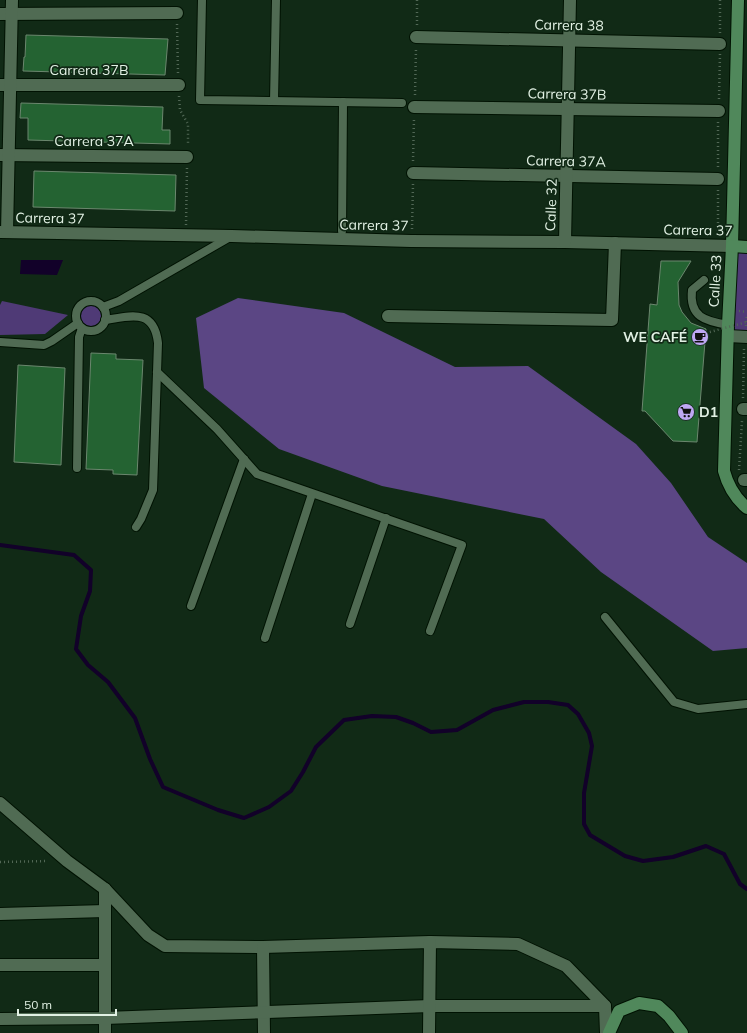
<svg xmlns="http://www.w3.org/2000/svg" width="747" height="1033" viewBox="0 0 747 1033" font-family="Mulish,sans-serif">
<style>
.green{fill:#4f3a76}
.forest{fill:#5b4684}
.water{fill:#120129}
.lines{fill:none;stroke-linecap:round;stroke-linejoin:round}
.stream{stroke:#120129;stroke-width:4}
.building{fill:#246332;stroke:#6b876e}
.lane-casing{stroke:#001202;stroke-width:10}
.street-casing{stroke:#001202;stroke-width:14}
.secondary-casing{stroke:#001202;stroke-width:14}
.path{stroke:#526856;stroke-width:2.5;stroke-dasharray:1 3;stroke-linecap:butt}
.lane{stroke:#506b53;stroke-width:8}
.street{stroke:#506b53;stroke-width:12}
.secondary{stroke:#50885b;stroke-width:12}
.path-bridge{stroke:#526856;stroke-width:2.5;stroke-dasharray:1 3;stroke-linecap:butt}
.labels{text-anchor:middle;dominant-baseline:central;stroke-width:3.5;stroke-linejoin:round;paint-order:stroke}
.street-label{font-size:14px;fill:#e2f1e4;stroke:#112a16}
.poi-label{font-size:14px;font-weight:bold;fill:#e2f1e4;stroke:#112a16;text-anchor:end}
</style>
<rect width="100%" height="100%" fill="#112a16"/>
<g class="green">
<polygon points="732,246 747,247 747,337 728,336"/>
<polygon points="2,301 68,315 45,334 0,335 0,305"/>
<circle cx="91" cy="316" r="15"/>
</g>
<polygon class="forest" points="238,298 344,313 455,367 528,366 636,444 671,483 708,537 747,563 747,648 713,651 601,572 544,519 382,486 279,449 204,388 196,318"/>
<polygon class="water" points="21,260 63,260 57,275 20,274"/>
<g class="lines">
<polyline class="stream" points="0,545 74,555 91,570 90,591 81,616 76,649 88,665 108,682 135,718 150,759 163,787 218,810 244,818 269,807 291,791 303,772 316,747 344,720 372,716 396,717 413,723 431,732 457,730 493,710 524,702 548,702 568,705 578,714 589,733 592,746 584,793 584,824 590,835 625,856 643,861 673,857 706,846 724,854 740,884 747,889"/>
</g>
<g class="building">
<polygon points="26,35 168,39 165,75 23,71 24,57 25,57"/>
<polygon points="21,103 163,107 162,130 170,130 170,144 28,140 28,118 20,118"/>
<polygon points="34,171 176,175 175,211 33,207"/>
<polygon points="661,261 691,261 678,282 679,305 682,312 691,323 706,329 697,442 673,441 645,411 642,411 650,304 657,305"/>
<polygon points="91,353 116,354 116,359 143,360 137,475 113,474 113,470 86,469"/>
<polygon points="18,365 65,368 61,465 14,462"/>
</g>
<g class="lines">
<g class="lane-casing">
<g id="lane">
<polyline points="202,0 200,100 402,103"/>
<polyline points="274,101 276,0"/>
<polyline points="342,231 343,102"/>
<path d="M704,280l-12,10c-3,27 13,31 36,35"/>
<circle cx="91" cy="316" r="15"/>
<polyline points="103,307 119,301 230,237"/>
<path d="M105,320c26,-4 49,-12 53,23l-5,147 -12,29 -5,8"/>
<polyline points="0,342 44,345 52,341 78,323"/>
<polyline points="157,372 217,429 257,474 462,545 430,631"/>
<polyline points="77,468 79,337 82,328"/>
<polyline points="191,606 244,459"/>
<polyline points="605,617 674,702 698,709 747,704"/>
<polyline points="350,624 386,518"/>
<polyline points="265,638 312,494"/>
</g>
</g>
<g class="street-casing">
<g id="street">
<polyline points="0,14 177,13"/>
<polyline points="416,37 720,44"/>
<polyline points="0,85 179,85"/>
<polyline points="414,107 719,111"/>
<polyline points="0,155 187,157"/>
<polyline points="413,173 718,179"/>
<polyline points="0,232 232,236 411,241 565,242 732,246"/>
<polyline points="7,232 12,0"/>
<polyline points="565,242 570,0"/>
<polyline points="388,316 612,320 615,243"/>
<polyline points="728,336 747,337"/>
<polyline points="743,409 747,409"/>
<polyline points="744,480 747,480"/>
<polyline points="0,803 67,861 105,889 148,935 165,946 263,947 430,942 518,944 566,966 605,1006 606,1033"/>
<polyline points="0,914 105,911"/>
<polyline points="263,947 264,1033"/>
<polyline points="0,965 105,965"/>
<polyline points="0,1019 105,1018 430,1006 605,1006"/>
<polyline points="105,1033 105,889"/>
<polyline points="429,1033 430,942"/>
</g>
</g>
<g class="secondary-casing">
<g id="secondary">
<path d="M738,0l-6,246 -4,79 -4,146c4,15 11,27 23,37"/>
<polyline points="732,246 747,247"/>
<polyline points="609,1033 619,1011 639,1003 658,1006 669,1016 682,1033"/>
</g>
</g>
<g class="path">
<polyline points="177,24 178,73"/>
<polyline points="417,25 417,0"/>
<polyline points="720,33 720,0"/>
<polyline points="415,95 416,48"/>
<polyline points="179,96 180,110 188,124 188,145"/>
<polyline points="719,99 720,54"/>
<polyline points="413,161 414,118"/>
<polyline points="718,167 718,122"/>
<polyline points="718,190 718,233"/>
<polyline points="186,225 187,168"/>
<polyline points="412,229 413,184"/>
<polyline points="739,311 747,312"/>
<polyline points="746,326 747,314"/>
<polyline points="743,398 744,349"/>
<polyline points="739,470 742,421"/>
<polyline points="0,862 48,861"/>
</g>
<use href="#lane" class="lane"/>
<use href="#street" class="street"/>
<use href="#secondary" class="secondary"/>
<polyline class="path-bridge" points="706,333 747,322"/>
</g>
<defs>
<g id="cafe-disc" transform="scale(0.9)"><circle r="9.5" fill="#bfa8f4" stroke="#112a16"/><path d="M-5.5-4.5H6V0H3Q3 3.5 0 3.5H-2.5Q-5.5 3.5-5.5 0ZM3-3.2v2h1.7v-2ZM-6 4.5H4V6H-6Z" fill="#111"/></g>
<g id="supermarket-disc" transform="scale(0.9)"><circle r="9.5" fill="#bfa8f4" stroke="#112a16"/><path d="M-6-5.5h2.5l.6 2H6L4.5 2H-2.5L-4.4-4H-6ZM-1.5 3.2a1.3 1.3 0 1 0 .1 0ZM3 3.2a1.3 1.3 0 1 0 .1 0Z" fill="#111"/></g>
</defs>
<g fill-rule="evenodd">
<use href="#cafe-disc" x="700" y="337"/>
<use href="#supermarket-disc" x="686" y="412"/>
</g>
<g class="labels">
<g class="street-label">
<text transform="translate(569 25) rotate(1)">Carrera 38</text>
<text x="89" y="70">Carrera 37B</text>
<text transform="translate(567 94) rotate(1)">Carrera 37B</text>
<text x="94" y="141">Carrera 37A</text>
<text transform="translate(566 161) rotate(1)">Carrera 37A</text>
<text transform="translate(551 205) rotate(-88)">Calle 32</text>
<text transform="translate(50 218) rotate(1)">Carrera 37</text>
<text transform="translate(374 225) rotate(1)">Carrera 37</text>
<text transform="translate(698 230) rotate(1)">Carrera 37</text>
<text transform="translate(715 281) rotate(-87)">Calle 33</text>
</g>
<g class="poi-label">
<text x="687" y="337">WE CAFÉ</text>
<text x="699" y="412" text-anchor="start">D1</text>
</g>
</g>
<path d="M18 1009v6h98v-6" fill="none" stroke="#e2f1e4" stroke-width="2"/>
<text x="24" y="1009" font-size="12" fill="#e2f1e4" stroke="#112a16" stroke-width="3" paint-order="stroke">50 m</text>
</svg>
